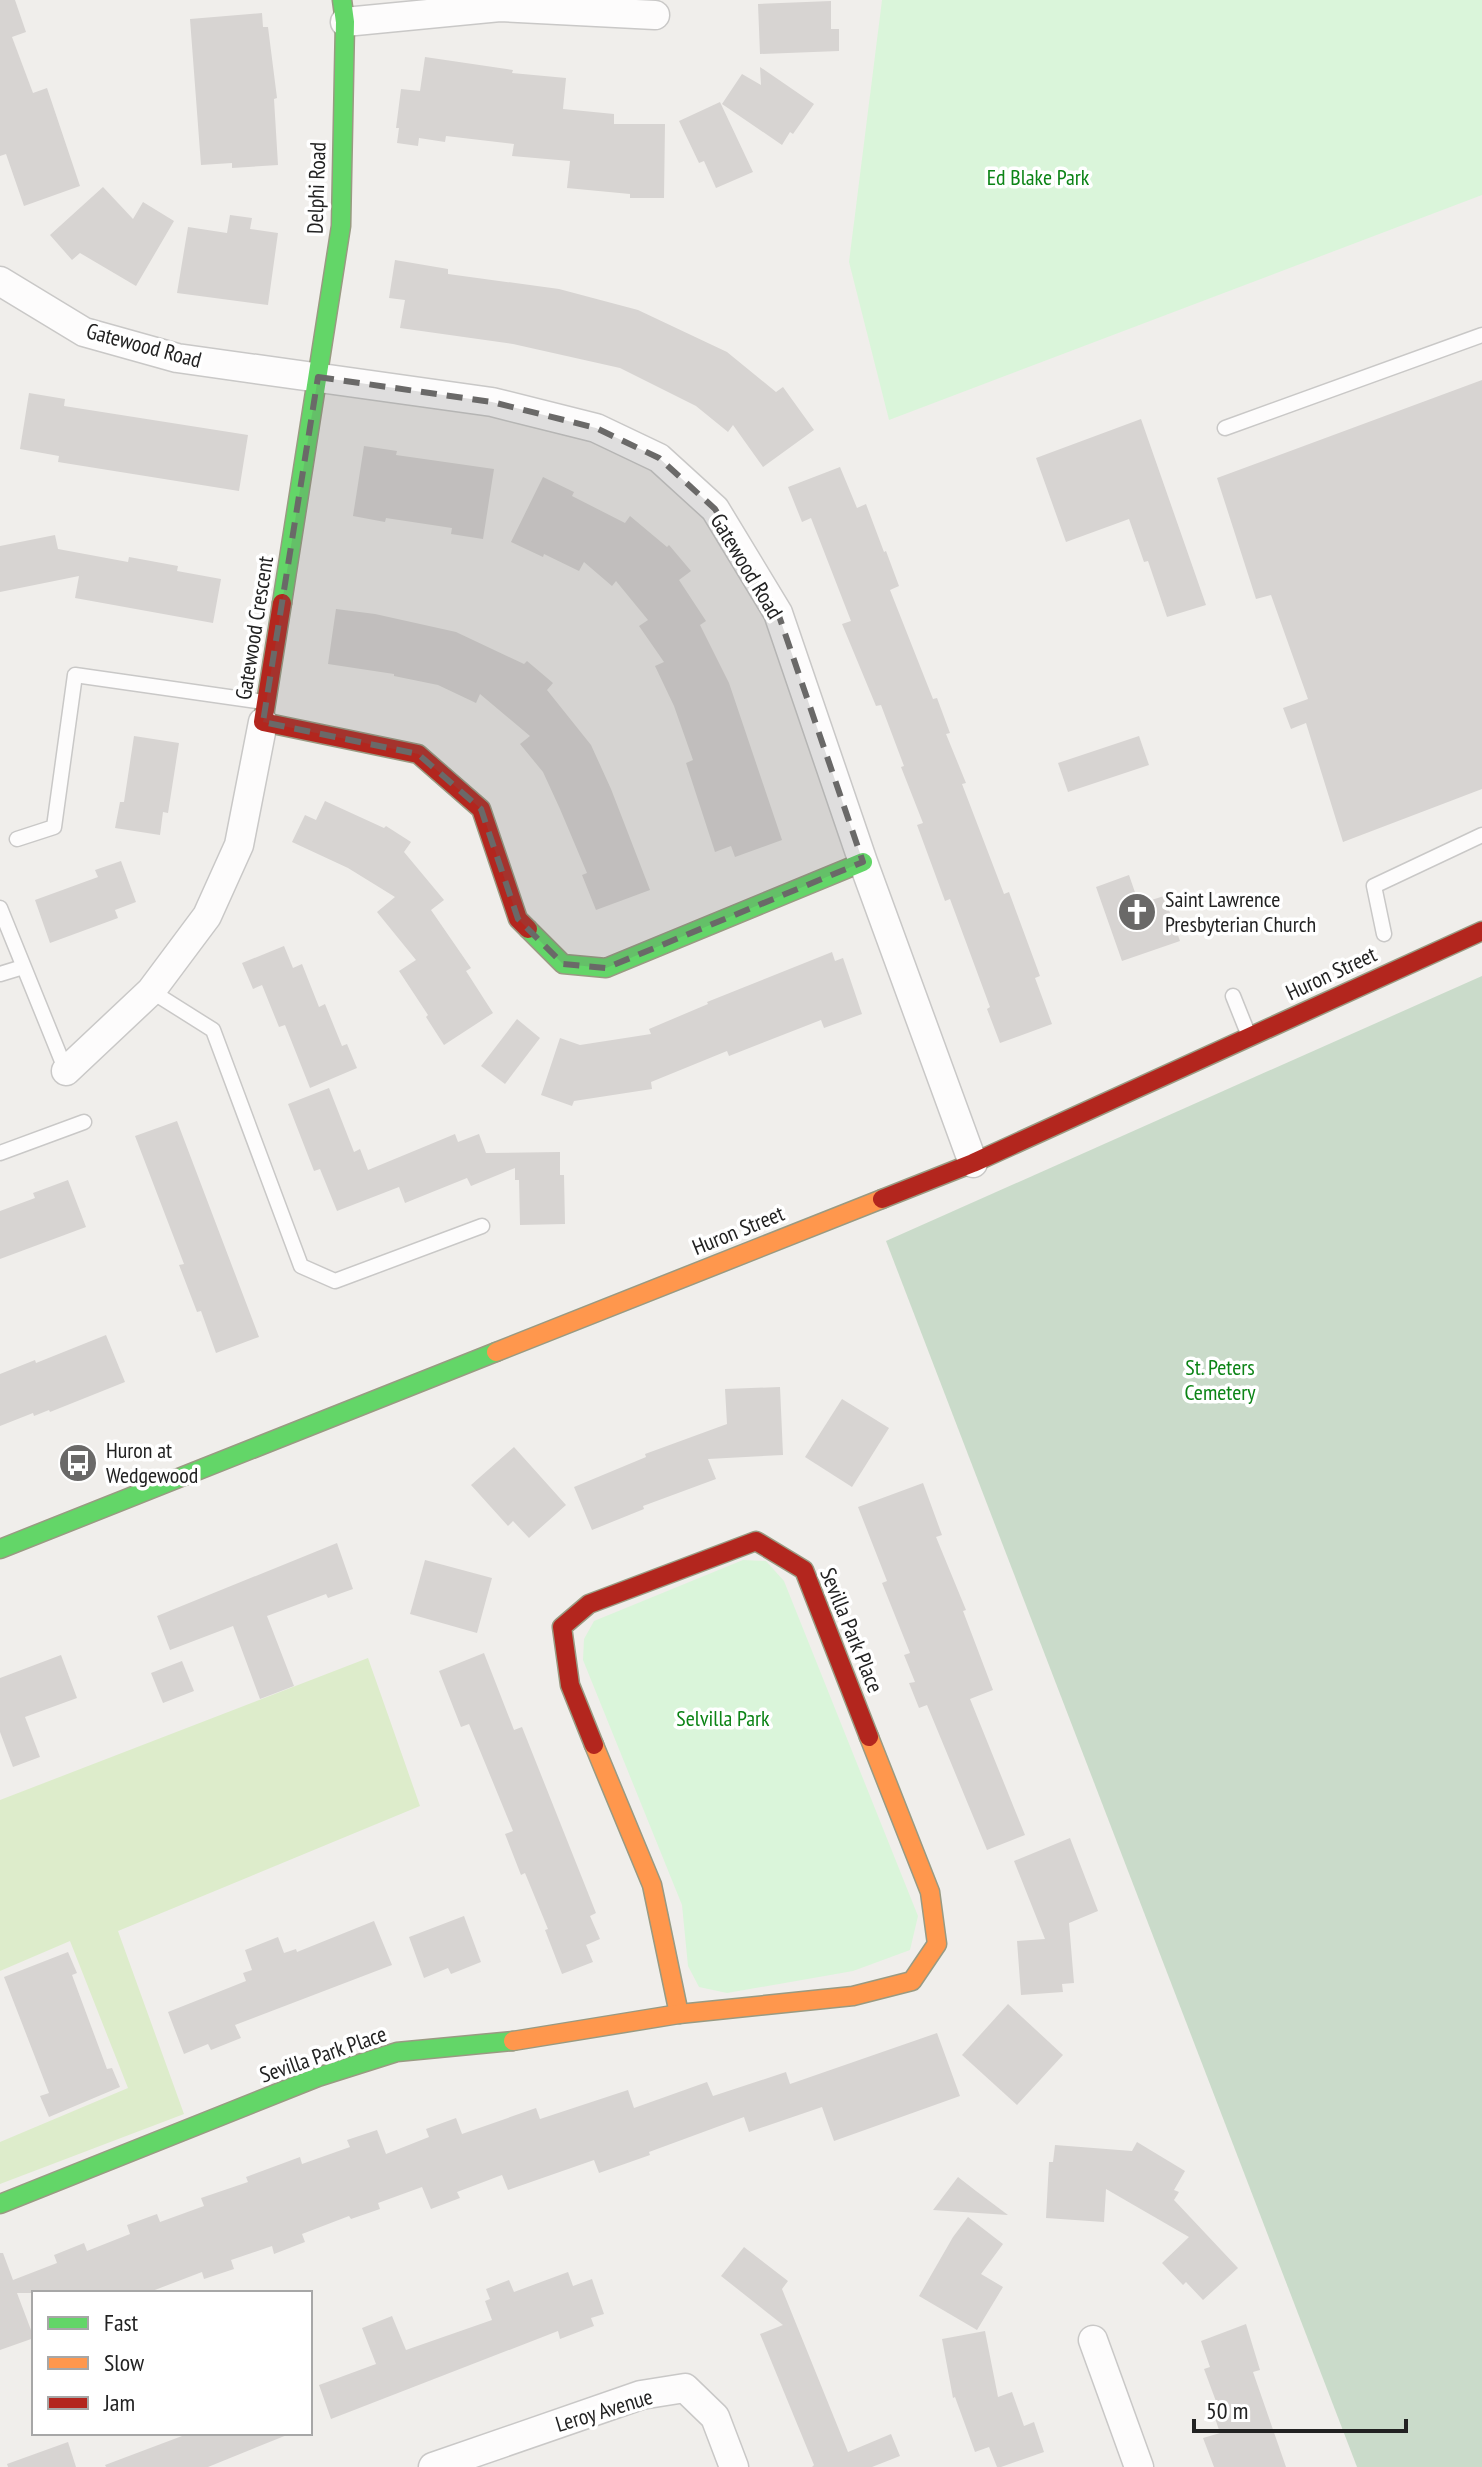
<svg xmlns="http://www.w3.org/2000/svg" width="1482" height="2467" viewBox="0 0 1482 2467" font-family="'PT Sans Narrow',sans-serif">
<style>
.grass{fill:#ddeccb}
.cemetery{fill:#cadbca}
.park{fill:#daf5da}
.building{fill:#d7d4d2}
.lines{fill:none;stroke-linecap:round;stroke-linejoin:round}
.lane-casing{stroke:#c9c8c7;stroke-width:17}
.street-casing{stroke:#c9c8c7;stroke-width:31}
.fast-casing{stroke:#999a82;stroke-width:21}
.slow-casing{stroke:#999a82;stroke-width:21}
.jam-casing{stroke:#999a82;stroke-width:21}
.lane{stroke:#fdfcfc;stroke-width:14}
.street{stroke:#fdfcfc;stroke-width:28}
.fast{stroke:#63d668;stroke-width:18}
.slow{stroke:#ff974d;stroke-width:18}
.jam{stroke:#b3261e;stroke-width:18}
.marked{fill:#6a6968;fill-opacity:0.2;stroke:#6a6968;stroke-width:6;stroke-dasharray:16 10;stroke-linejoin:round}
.labels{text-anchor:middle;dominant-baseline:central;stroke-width:7;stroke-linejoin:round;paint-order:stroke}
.park-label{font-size:22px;fill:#0c8416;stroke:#fff}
.street-label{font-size:22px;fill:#222;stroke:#fff}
.poi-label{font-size:22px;fill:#222;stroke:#fff;text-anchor:start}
</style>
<rect width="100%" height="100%" fill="#f0eeeb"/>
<polygon class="grass" points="368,1658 420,1806 118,1931 184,2114 0,2184 0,2142 128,2088 70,1941 0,1971 0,1800"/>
<polygon class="cemetery" points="1482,976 1482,2467 1357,2467 886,1241"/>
<g class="park">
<polygon points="882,0 1482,0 1482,195 889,420 849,262"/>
<polygon points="743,1560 766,1561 784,1581 918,1916 910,1950 853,1971 727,1993 699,1987 688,1966 682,1905 583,1660 584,1639 594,1621"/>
</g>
<g class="building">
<polygon points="0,0 15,0 26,32 12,37 33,93 47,88 80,186 24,206 6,154 0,156"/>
<polygon points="831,1 831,29 839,29 839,51 760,54 758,4"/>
<polygon points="262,13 263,27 268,27 277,98 274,99 278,165 232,168 232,163 201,165 190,19"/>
<polygon points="425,57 513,70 512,73 566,78 563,109 614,114 614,124 665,124 664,198 630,198 630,194 567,188 570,161 512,156 514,144 446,136 445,142 419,138 418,146 397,143 399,128 396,128 401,89 420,91"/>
<polygon points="760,67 814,104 793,134 790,132 782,145 722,104 742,74 761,85"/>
<polygon points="720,102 753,172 716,188 704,161 699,163 679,121"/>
<polygon points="103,187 133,219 143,202 174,221 136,286 80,253 72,260 50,235"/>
<polygon points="230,215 252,218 250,229 278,233 268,305 177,293 188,227 227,233"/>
<polygon points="395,260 448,269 448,274 559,289 638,310 727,352 776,392 783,387 814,430 763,467 733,425 728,432 696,406 620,368 513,344 400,328 405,300 389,298"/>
<polygon points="1482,380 1482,789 1343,842 1306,723 1291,729 1283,708 1308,699 1271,595 1256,599 1217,478"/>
<polygon points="29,393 65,399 64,406 248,435 239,491 58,462 59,456 20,449"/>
<polygon points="1141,419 1206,605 1167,617 1148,561 1144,562 1129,519 1066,542 1036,458"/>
<polygon points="364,446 397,451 396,455 494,469 483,539 451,534 452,528 386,518 385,522 353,516"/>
<polygon points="840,467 857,508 866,504 884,552 886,551 899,586 890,590 933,699 937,698 950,733 946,734 966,783 962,784 1004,894 1009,892 1040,976 1035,978 1052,1024 1000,1043 987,1009 990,1007 950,899 945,901 917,825 923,823 901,767 904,766 881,705 876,706 842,624 851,621 811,518 802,522 788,487"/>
<polygon points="543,477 574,492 572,496 625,523 630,516 667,547 669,545 691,571 679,580 706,621 700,625 729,683 782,840 735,857 731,846 715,852 686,763 693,760 674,706 655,666 664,662 639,626 648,620 616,581 612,586 584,562 579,571 544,554 543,557 511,542"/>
<polygon points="55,535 58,549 128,562 129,557 178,566 177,571 221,579 213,623 75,598 79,576 0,592 0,546"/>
<polygon points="336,609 375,614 456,632 524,664 527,661 553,683 547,690 591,745 611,789 650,890 596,910 582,875 587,873 560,809 543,772 520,744 530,736 480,694 476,703 438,685 394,676 394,674 328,664"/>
<polygon points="134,736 179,743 168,813 163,812 160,835 115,828 120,802 124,802"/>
<polygon points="1139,736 1149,765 1068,792 1058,763"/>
<polygon points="325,801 384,828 386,826 411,842 404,852 444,900 431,910 471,968 466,971 493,1013 444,1045 426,1017 428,1015 399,971 416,960 377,912 395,897 348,868 292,842 305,815 316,820"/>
<polygon points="121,861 136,902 115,910 118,918 50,943 35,900 98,877 95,870"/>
<polygon points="1129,875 1139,904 1164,896 1180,941 1122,961 1096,887"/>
<polygon points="284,946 293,968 302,964 319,1007 325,1004 342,1046 347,1044 357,1068 310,1088 285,1025 279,1027 262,985 253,989 242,963"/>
<polygon points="832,952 835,961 843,958 862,1014 824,1028 821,1020 729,1056 727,1051 651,1082 652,1089 574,1101 572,1106 541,1095 560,1038 580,1045 651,1034 649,1029 708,1004 707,1002"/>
<polygon points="517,1019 540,1038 505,1084 481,1066"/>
<polygon points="329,1088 354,1152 360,1149 368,1170 455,1134 458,1142 479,1134 486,1153 560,1152 560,1175 564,1175 565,1224 520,1225 519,1180 515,1180 515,1168 471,1186 467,1178 405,1203 399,1187 337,1211 320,1169 314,1171 288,1104"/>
<polygon points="177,1121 259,1337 216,1353 201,1311 197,1312 179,1265 184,1264 135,1136"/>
<polygon points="68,1180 86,1227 0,1259 0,1211 35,1198 33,1193"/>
<polygon points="106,1335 125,1382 50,1412 49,1410 34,1416 33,1413 0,1426 0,1374 35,1360 36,1363"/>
<polygon points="780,1387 783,1455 708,1459 716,1479 643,1506 644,1509 592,1530 574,1487 646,1457 645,1454 727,1424 725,1389"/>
<polygon points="842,1399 889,1428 852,1487 805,1457"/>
<polygon points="514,1447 566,1505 529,1538 513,1521 508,1526 471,1485"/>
<polygon points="923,1483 942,1535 936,1537 966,1610 963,1611 993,1690 970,1699 1025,1835 987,1850 927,1705 919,1708 909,1683 915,1682 904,1655 910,1653 882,1583 887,1581 858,1507"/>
<polygon points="337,1543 353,1589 328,1598 326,1594 267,1616 294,1686 260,1699 233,1626 170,1650 157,1616"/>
<polygon points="425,1560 492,1578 477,1633 410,1614"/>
<polygon points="484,1653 514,1730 522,1727 596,1913 590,1916 600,1939 586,1945 593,1962 562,1974 545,1930 548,1929 525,1873 521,1875 505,1834 513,1831 469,1724 461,1727 439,1671"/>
<polygon points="61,1655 77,1698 25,1717 40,1757 13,1767 0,1732 0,1678"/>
<polygon points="182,1661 194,1691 163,1703 151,1673"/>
<polygon points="1070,1838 1098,1911 1069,1923 1074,1983 1062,1984 1063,1992 1021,1995 1017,1941 1045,1939 1014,1861"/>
<polygon points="464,1916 481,1962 451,1974 448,1968 424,1978 409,1937"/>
<polygon points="374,1921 392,1965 235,2025 241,2038 211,2050 208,2044 184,2054 168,2012 246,1981 243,1973 252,1970 245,1950 278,1937 284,1953 296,1949 297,1952"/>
<polygon points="68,1952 77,1973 72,1975 107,2069 112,2068 120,2087 49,2117 40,2096 49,2093 4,1977"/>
<polygon points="1008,2004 1063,2055 1017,2105 962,2055"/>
<polygon points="937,2033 960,2096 834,2141 822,2107 749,2132 744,2117 649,2152 650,2155 599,2173 594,2160 508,2190 502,2175 457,2192 460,2198 431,2209 422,2187 378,2203 380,2209 351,2219 349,2216 302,2234 305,2242 274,2254 272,2246 231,2260 234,2269 204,2279 202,2272 147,2293 17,2293 34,2338 0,2350 0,2253 3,2253 13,2280 57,2263 54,2255 84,2243 87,2251 130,2234 127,2225 157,2214 160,2222 204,2206 201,2198 248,2182 246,2177 300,2157 302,2164 350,2147 347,2140 377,2130 386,2154 429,2137 426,2129 456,2118 462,2134 536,2108 540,2119 628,2090 634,2108 707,2082 713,2096 786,2072 790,2084"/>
<polygon points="1137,2142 1185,2171 1174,2190 1179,2192 1174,2200 1238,2268 1203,2300 1186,2282 1183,2285 1162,2263 1189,2237 1106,2189 1104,2222 1046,2218 1049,2162 1053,2162 1055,2145 1132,2151"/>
<polygon points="958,2177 976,2191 1008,2215 933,2210"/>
<polygon points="968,2217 1003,2244 981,2274 1003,2287 977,2330 919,2296 953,2237"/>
<polygon points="744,2247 788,2281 782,2289 848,2452 891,2434 900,2456 872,2467 812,2467 814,2465 760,2334 783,2325 721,2276"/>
<polygon points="568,2272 573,2286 592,2279 604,2314 591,2318 594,2326 560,2339 558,2331 331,2419 319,2385 376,2364 362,2328 392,2316 406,2350 492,2320 485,2301 490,2299 486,2289 509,2280 514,2292"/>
<polygon points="1246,2324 1260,2370 1253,2372 1286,2467 1214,2467 1203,2438 1220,2433 1211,2406 1217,2404 1204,2369 1210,2367 1201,2341"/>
<polygon points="985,2331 998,2397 1012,2392 1024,2426 1034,2422 1044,2452 1001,2467 997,2467 989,2447 975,2452 955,2397 953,2398 942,2339"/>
<polygon points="190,2433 286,2433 287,2435 208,2467 106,2467 105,2465"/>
<polygon points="68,2442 76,2467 8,2467 7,2464"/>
</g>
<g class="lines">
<g class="lane-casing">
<g id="lane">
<polyline points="1225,428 1482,335"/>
<polyline points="17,839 54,827 75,675 264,702"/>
<polyline points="0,908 66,1071"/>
<polyline points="1384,934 1374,886 1482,835"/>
<polyline points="0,974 23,967"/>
<polyline points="151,991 213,1030 301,1266 335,1281 482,1226"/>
<polyline points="1233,996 1249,1036"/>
<polyline points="0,1153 84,1122"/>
</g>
</g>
<g class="street-casing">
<g id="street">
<polyline points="345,22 500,7 655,15"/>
<polyline points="0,281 84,332 177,358 492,402 596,428 659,458 715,509 778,613 863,862 973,1163"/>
<polyline points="66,1071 151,991 207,916 239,845 263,722"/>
<polyline points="1093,2340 1139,2467"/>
<polyline points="433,2467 641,2395 685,2388 715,2417 734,2467"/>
</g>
</g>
<g class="fast-casing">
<g id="fast">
<polyline points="282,603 341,226 345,22 342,0"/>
<polyline points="528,929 563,964 606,968 863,862"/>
<polyline points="0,1549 496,1352"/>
<polyline points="0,2204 318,2077 397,2052 513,2041"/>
</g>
</g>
<g class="slow-casing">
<g id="slow">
<polyline points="496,1352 882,1199"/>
<polyline points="594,1745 652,1885 679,2014"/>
<polyline points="513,2041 679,2014 853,1996 912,1981 937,1944 930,1892 869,1737"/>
</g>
</g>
<g class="jam-casing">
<g id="jam">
<polyline points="282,603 263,722 418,754 481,809 518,919 528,929"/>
<polyline points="882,1199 973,1163 1482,931"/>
<polyline points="594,1745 570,1685 562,1627 589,1604 756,1541 804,1570 869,1737"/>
</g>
</g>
<use href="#lane" class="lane"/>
<use href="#street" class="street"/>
<use href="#fast" class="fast"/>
<use href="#slow" class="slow"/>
<use href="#jam" class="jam"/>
</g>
<path class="marked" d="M318,377l174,25 104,26 63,30 56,51 63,104 85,249 -257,106 -43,-4 -45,-45 -37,-110 -63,-55 -155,-32z"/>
<defs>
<g id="church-disc" transform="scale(2)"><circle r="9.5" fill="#6a6968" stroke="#fff"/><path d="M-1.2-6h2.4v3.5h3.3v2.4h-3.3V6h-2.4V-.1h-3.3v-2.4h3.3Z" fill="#fff"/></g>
<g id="bus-disc" transform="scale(2)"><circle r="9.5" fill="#6a6968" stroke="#fff"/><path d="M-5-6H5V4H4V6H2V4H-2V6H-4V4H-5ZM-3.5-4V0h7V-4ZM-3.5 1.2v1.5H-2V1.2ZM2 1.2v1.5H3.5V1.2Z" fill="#fff"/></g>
</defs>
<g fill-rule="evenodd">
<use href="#church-disc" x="1137" y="912"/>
<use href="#bus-disc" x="78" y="1463"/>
</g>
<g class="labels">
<g class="park-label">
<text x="1038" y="177">Ed Blake Park</text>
<text x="1220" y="1367">St. Peters<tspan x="1220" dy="25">Cemetery</tspan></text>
<text x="723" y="1718">Selvilla Park</text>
</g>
<g class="street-label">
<text transform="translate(316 188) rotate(-88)">Delphi Road</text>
<text transform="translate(144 345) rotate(15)">Gatewood Road</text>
<text transform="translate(747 566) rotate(59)">Gatewood Road</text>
<text transform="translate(254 628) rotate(-81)">Gatewood Crescent</text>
<text transform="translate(1331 973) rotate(-25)">Huron Street</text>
<text transform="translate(738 1230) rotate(-22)">Huron Street</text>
<text transform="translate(852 1630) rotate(68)">Sevilla Park Place</text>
<text transform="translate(323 2054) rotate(-19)">Sevilla Park Place</text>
<text transform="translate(604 2410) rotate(-17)">Leroy Avenue</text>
</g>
<g class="poi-label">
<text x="1165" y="899">Saint Lawrence<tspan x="1165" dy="25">Presbyterian Church</tspan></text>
<text x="106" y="1450">Huron at<tspan x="106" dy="25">Wedgewood</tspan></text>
</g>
</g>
<rect x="32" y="2291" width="280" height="144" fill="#ffffff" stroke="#a7a7a7" stroke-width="2"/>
<rect x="48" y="2317" width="40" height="12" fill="#63d668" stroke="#a7a7a7" stroke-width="2"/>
<text x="104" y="2331" font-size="24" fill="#222222">Fast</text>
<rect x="48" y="2357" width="40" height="12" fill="#ff974d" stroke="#a7a7a7" stroke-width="2"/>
<text x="104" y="2371" font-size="24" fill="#222222">Slow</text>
<rect x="48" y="2397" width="40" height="12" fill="#b3261e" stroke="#a7a7a7" stroke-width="2"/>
<text x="104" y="2411" font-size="24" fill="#222222">Jam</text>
<path d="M1194 2419v12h212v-12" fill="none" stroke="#222222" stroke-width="4"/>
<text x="1206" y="2419" font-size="24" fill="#222222" stroke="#ffffff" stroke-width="6" paint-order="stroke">50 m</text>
</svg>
